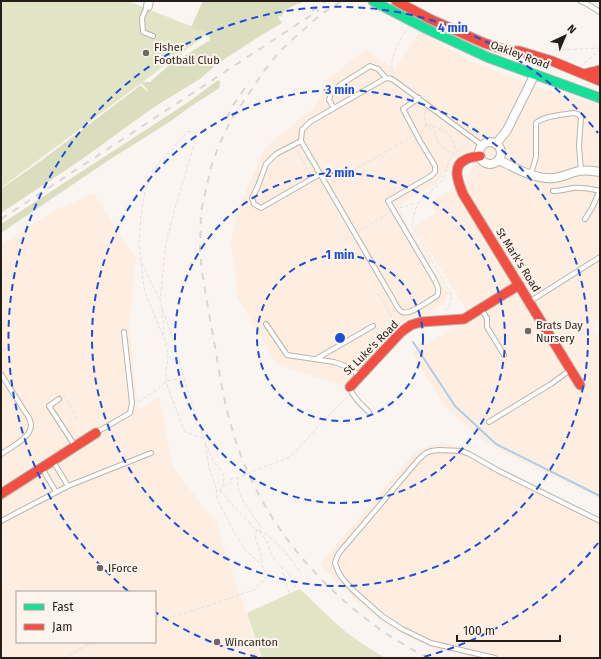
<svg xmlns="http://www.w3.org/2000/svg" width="601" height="659" viewBox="0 0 601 659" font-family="'Fira Sans',sans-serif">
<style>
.built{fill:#fdeee1;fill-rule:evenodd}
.green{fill:#e1e4c5}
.forest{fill:#dbdebe}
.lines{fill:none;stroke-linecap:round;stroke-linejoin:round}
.stream{stroke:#adcde5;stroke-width:2}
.lane-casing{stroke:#b9b4ae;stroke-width:6}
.street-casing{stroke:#b9b4ae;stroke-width:10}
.fast-casing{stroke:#b9b4ae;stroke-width:11}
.jam-casing{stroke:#b9b4ae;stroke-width:11}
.path{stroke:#e3e1e0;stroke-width:1;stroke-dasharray:4 2;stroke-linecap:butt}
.lane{stroke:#fefefd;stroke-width:4}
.street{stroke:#fefefd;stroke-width:8}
.fast{stroke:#16e098;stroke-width:9}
.jam{stroke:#f24e42;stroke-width:9}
.rail{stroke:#d9d7d6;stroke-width:2;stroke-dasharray:7 7;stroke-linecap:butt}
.ring{fill:none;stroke:#1d4ed8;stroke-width:2;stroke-dasharray:7 5}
.poi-dot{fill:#706963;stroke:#fdf5ed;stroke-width:1.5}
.labels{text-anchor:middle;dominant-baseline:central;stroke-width:4;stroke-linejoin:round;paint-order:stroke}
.poi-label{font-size:11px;fill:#251d17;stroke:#fdf5ed;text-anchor:start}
.street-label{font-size:11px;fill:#251d17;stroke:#fdf5ed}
.centre{fill:#1d4ed8;stroke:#fdf5ed;stroke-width:2}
.ring-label{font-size:12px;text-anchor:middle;font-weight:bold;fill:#1d4ed8;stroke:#fdf5ed;stroke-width:4;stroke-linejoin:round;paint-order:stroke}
</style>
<rect width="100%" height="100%" fill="#faf5f0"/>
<g class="built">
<polygon points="419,32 475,63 543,89 600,105 600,317 590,324 600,341 600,499 489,445 444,406 412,352 454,328 468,312 414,227 437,213 430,203 466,181 487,136 484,134 469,152 458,156 453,160 450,164 449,170 444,173 440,179 435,184 397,206 448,293 446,301 443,304 428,314 413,316 401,323 345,386 277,365 238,298 231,241 238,209 265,147 314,108 328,79 366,49 394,69"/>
<path d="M94,193l42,66 -7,65 9,86 21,-14 14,72 43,54 45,136h-260v-413l54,-35zM17,592h138v50h-138z"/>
<polygon points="441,443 462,447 492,467 600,518 600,658 477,658 443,651 430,647 391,628 376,617 354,599 320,564 417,450"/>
</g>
<g class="green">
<polygon points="1,1 128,1 208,33 1,188"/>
<path d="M300,589c15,14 30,30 46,43 12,9 26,18 39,26h-123l-15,-45z"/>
</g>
<g class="forest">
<path d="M203,1h103c-10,4 -20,6 -25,16l-1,-1 -2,1 4,6 -17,10 -48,31 -17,15 -46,28 -76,55 -77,51v-24l37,-26 99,-75 3,-3 7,6 1,-1 -7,-7 1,-1h8l18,-16 42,-26 -2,-7 -17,-6z"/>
<polygon points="218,80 220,81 220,86 218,89 191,106 171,121 109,160 1,233 1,224 190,101"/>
</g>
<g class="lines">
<polyline class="stream" points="413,342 455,406 496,444 600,496"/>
<g class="lane-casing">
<g id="lane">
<polyline points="580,1 587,4 600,12"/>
<polyline points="147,6 142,18 143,32 153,36"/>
<path d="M419,98l-16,11 17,32 15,25v6l-4,4 -43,25 46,78c3,6 6,10 3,17 -8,4 -27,20 -35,16 -4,-2 -6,-7 -8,-11l-93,-160 1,-11 8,-8 76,-44 6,1 91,67"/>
<polyline points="334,108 329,100 331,93 340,85 370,66 378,69 386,78"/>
<polyline points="301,141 276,154 266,164 258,186 252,198 254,204 261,208 320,174"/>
<path d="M531,174l5,-17v-34c7,-7 27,-8 37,-10l5,1 3,3 -2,29 2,25"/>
<path d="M553,191c7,0 14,-2 20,-3 9,-1 18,1 27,3"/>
<polyline points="585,219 592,208 600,190"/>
<polyline points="529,302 600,257"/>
<polyline points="481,309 487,318 487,327 504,355"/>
<polyline points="266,324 287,355 334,362 348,367 359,375"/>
<polyline points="316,359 373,326"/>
<path d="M1,374l28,44c1,2 2,4 2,7 0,13 -20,22 -30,29"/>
<path d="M350,388c3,10 12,17 19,24"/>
<polyline points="59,399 49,406 75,446"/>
<polyline points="489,422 551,384 570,370"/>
<polyline points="97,432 130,413 132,403 124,332"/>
<polyline points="53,461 68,486"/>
<polyline points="42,468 56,492"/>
<polyline points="1,521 68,486 151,453"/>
<polyline points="495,658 431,643 402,629 382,616 354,591 342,578 338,571 335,563 337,557 339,553 419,459 426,453 431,451 439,450 462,451 469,454 499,471 600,521"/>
</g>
</g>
<g class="street-casing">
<g id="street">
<polyline points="148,6 149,1"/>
<circle cx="490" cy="153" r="11"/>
<polyline points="496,144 507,130 535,74"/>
<path d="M499,160c16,8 36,20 55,18 8,-1 14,-4 21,-6 8,-3 17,-1 25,0"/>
</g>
</g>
<g class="fast-casing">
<polyline id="fast" points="373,1 427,29 487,57 600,98"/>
</g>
<g class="jam-casing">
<g id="jam">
<polyline points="396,1 430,19 484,43 509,51 519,51 552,61 600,81"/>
<polyline points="584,74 600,70"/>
<path d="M480,156c-5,1 -11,1 -15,4 -14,6 -6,24 -2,34l117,191"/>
<polyline points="350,387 401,332 411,325 421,322 464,319 519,285"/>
<polyline points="1,494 96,433"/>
</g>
</g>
<g class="path">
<polyline points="358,1 363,3"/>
<polyline points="555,50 600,48"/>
<polyline points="584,63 600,50"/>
<path d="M395,74c-1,-2 -2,-4 -3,-6 -2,-12 8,-28 14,-37"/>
<polyline points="426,111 424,115 426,125 435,132 438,142 443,148 454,154"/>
<polyline points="457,119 476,133 487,138 493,134"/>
<path d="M427,125c9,2 20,5 25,14 2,4 3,9 4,13"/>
<polyline points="421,132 424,129 426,125"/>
<polyline points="297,151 310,174"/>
<polyline points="332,183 411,137"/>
<polyline points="319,191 323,188"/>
<polyline points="399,208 417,203"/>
<polyline points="359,231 389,213"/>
<polyline points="345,239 350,237"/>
<polyline points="142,263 160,301"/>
<polyline points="378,293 396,324"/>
<polyline points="162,308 164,335"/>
<path d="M445,311c5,-6 7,-10 6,-17l-39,-68c1,-7 2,-17 7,-23 6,-10 18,-15 24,-24 4,-6 3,-14 7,-20 4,-8 14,-10 19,-16"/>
<path d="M64,395c5,7 8,15 12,22l-9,6"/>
<polyline points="138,402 155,391 166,382 170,380 180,379 183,376"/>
<polyline points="203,438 185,432 182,425 166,382 166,371 168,358 166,343 145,293 142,273 139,243 141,215 145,191 153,170 187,132 193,131 197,135 177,201 166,242 160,302 172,336 185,382 189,394 201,432 213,461 222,472 224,477 223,486"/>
<polyline points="205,444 209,468 217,491"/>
<path d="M220,490l8,10 28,30h3l2,-3c-8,-12 -27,-34 -23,-49l13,-6 34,-13 5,-2 44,-47 14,-13"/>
<path d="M257,530c-3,7 -1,10 2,17 1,5 2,11 3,17"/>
<polyline points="259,530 267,535 283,549 301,573"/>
<polyline points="259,531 267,541 271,553 275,560 292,577 296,587"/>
<polyline points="281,566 288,590 293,598 303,613 318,627 330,658"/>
<path d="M155,622l59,-18 42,-15 11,-13 -5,-11 -17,-15 -12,-20 -15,-29 -2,-7 1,-4h3c4,-5 6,-7 12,-7l-1,-4 6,-1"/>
<polyline points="63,658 93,642"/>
</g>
<use href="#lane" class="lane"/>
<use href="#street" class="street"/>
<use href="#fast" class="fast"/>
<use href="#jam" class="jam"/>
<g class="rail">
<path d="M341,1l-21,14 -39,35 -17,21 -33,49 -12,25 -8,22 -10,45 -1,38 2,21c4,27 9,54 14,81 4,27 9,54 17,80 29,98 105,180 195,226"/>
<polyline points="312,11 326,1"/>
<polyline points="227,118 232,107 249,82"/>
<polyline points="1,219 319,10"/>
</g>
</g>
<g class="ring">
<circle cx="340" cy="338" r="83"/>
<circle cx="340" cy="338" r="165"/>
<circle cx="340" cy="338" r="248"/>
<path d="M598 543A330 330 0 0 1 423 657M257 657A330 330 0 0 1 155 612M128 591A330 330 0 1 1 598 133"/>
</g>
<g class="poi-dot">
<circle cx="146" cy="53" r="4"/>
<circle cx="528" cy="331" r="4"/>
<circle cx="100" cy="568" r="4"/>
<circle cx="217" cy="642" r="4"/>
</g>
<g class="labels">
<g class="poi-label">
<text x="154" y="47">Fisher<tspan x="154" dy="13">Football Club</tspan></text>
<text x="536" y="325">Brats Day<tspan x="536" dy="13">Nursery</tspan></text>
<text x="108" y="568">IForce</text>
<text x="225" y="642">Wincanton</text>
</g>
<g class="street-label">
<text transform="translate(520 55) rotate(20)">Oakley Road</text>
<text transform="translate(518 260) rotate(58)">St Mark's Road</text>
<text transform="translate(371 348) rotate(-45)">St Luke's Road</text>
</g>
</g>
<circle cx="340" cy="338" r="6" class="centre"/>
<g class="ring-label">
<text x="453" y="32">4 min</text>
<text x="340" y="94">3 min</text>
<text x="340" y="177">2 min</text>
<text x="340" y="259">1 min</text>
</g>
<rect width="601" height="659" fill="none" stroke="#251d17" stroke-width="4"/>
<rect x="16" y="591" width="140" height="52" fill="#fdf5ed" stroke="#a79f97"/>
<rect x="24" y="604" width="20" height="6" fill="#16e098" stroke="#a79f97"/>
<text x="52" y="611" font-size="12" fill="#251d17">Fast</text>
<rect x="24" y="624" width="20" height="6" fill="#f24e42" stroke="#a79f97"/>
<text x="52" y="631" font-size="12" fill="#251d17">Jam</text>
<g transform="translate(565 36) rotate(44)" stroke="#fdf5ed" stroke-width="3" paint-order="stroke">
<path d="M0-3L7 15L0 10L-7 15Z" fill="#251d17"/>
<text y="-6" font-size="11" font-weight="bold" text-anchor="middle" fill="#251d17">N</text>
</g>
<path d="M457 635v6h103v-6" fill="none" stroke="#251d17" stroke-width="2"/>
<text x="463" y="635" font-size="12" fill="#251d17" stroke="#fdf5ed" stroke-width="3" paint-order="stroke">100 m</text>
</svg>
